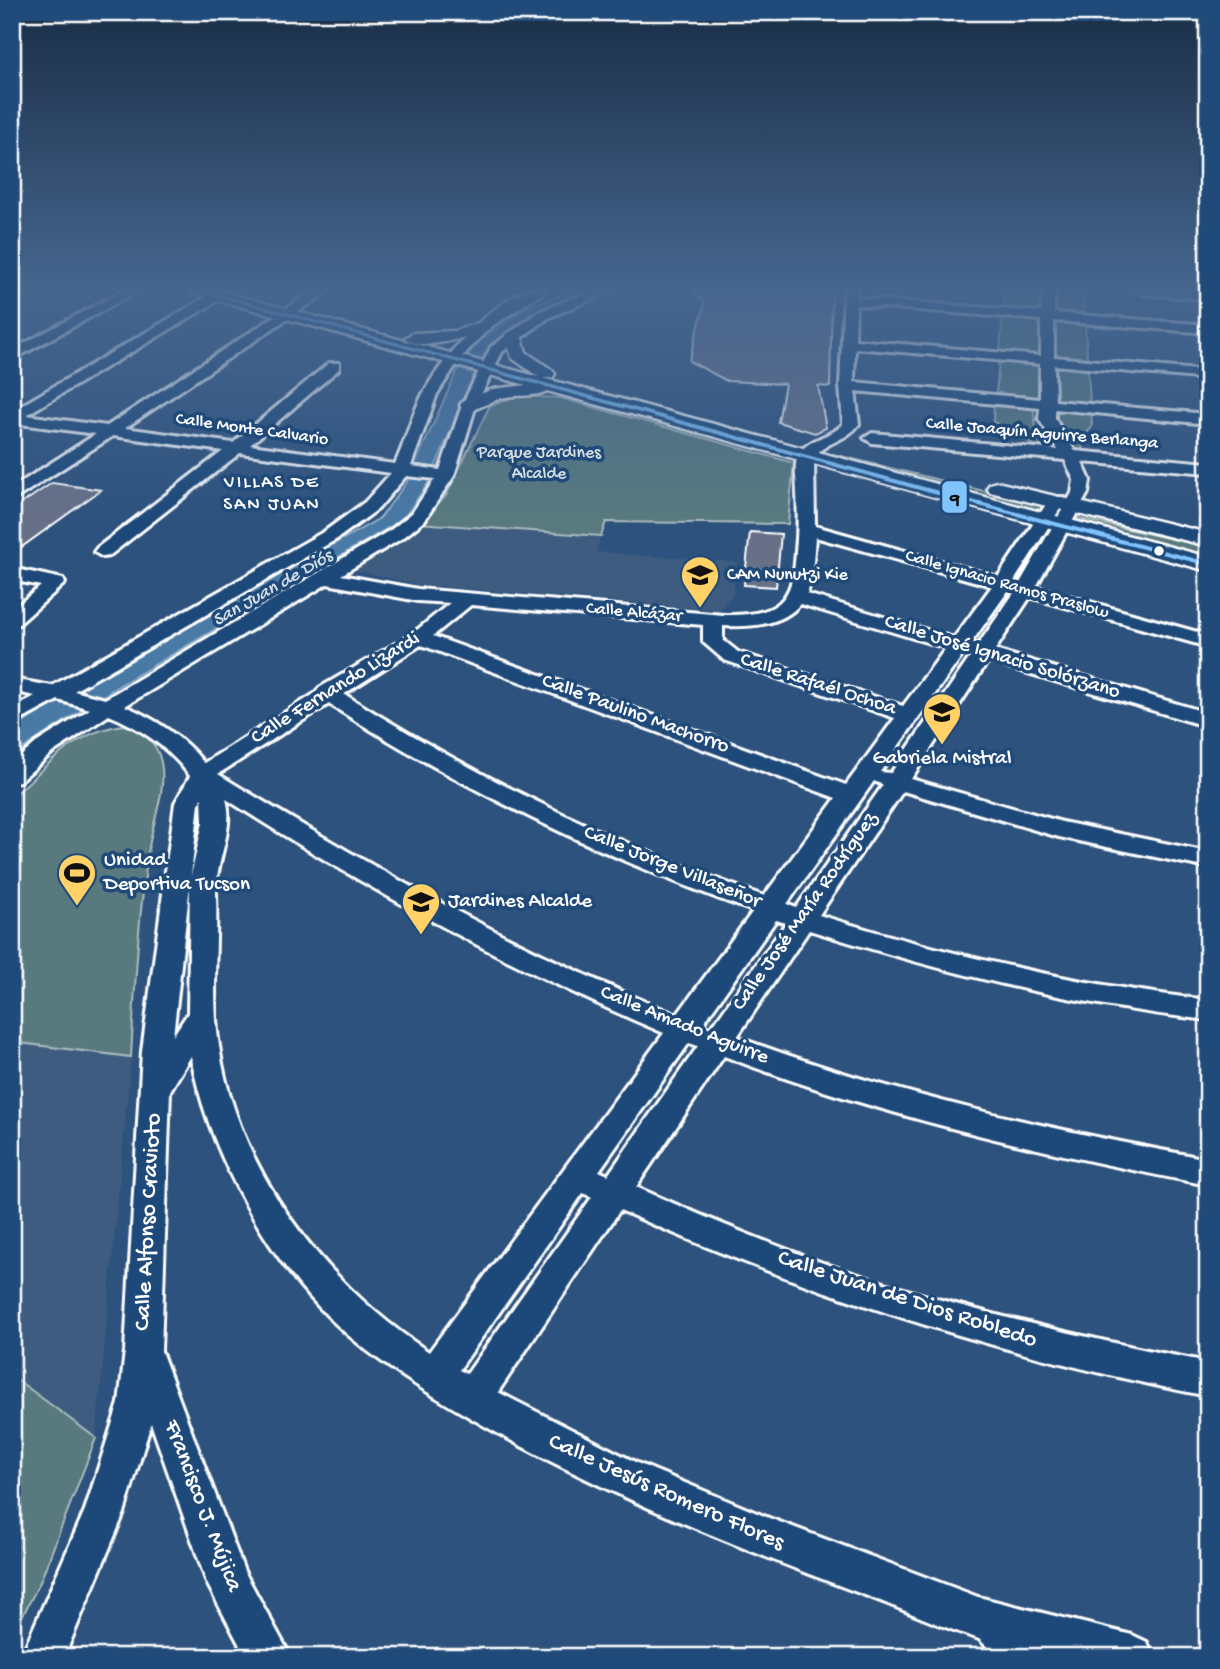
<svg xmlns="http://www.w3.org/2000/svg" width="1220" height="1669" viewBox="0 0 1220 1669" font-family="'Gochi Hand',sans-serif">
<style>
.built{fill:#3e5b80}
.green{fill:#587a7f;stroke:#acbcbf;stroke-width:2}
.water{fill:#4879a5;stroke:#91afc9;stroke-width:2}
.building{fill:#677088;stroke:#fff;stroke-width:2}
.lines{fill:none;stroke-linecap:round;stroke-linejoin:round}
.minor-casing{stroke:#fff;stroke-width:6}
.major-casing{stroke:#fff;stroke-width:5}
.minor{fill:#1f4a7a;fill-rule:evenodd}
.major{fill:#1f4a7a;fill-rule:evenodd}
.bus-1-casing{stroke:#1f4a7a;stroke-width:6}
.bus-1{fill:#80c4ff;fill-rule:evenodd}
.bus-dot{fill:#fff;stroke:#1f4a7a;stroke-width:2.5}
.labels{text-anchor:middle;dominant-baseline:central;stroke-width:7;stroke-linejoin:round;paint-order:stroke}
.far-street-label{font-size:18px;fill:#fff;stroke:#1f4a7a}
.far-park-label{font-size:18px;fill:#d5dedf;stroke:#1f4a7a}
.far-poi-label{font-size:18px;fill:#fff;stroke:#1f4a7a;text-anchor:start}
.far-neighbourhood-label{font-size:19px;letter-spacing:2px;fill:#fff;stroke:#1f4a7a}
.far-water-label{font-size:19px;font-style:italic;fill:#d1dee8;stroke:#1f4a7a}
.street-label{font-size:21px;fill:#fff;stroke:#1f4a7a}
.poi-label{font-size:21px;fill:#fff;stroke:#1f4a7a;text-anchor:start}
.near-street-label{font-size:24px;fill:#fff;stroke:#1f4a7a}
.line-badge{stroke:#1f4a7a;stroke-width:2.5}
.pale-badge-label{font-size:19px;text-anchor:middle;font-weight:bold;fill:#111}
</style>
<rect width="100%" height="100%" fill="#2d527d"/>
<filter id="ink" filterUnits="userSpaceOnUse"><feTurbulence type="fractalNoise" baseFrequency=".0143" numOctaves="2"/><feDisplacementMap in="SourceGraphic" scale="14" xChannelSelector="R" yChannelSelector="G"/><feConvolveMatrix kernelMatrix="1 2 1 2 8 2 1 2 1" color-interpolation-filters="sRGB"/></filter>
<g filter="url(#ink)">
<g class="built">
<polygon points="417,523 601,536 596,552 737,562 733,594 719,610 420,585 350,569"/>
<polygon points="12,1042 131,1057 96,1438 12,1376"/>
</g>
<g class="green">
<polygon points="1005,290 1083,290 1090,403 996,395"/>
<polygon points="516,396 560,398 794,463 788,524 606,522 601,536 417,523 446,496 489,407"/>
<path d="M994,403l39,3 4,32 12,11c-21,-2 -36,-21 -56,-27z"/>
<polygon points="1053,407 1091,410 1092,427 1080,441 1084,452 1077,450 1054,428"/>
<polygon points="833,454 1037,504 1043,508 1034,511 826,456"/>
<polygon points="1077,518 1208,547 1208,558 1073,521"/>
<path d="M126,725c17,7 31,17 35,37 6,27 -8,59 -12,85 -11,70 -14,140 -18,210l-119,-15v-244c34,-32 65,-69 114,-73z"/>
<polygon points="12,1376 96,1438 40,1582 12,1636"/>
</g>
<polygon class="water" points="573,290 591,290 535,312 489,347 475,372 429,482 406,515 393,525 115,688 12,756 12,731 37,713 380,518 407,482 458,369 475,345 523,309"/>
<g class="building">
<polygon points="693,290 832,293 830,387 818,386 826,428 815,433 778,422 785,384 727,381 689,361 705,303"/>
<polygon points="52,483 101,490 12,554 12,510"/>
<polygon points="750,532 781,534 776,587 744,585"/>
</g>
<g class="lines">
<g class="minor-casing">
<g id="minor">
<polygon points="29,290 27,293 12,300 12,291"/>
<polygon points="124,290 140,290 12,360 12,350"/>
<path d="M315,290h15l-205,138 108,15 96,-80h10v6l-89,76 145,19c11,-23 16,-48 28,-70 18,-34 69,-95 108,-104 4,-1 11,0 16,0l-58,38 -30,32 -22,34 -26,72 29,4 22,-65 29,-58 47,-35 57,-22h18l-65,28 -46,34 -26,53 -22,71 -30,45 -20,16 -63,38 77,14 306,26c53,0 69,-10 72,-64 2,-19 2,-40 1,-59 0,-11 -3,-23 0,-33 8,-22 33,-20 46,-35l-3,-38 4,-96h12v8l185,14 1,-22h12v23l154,12v8l-154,-12v36l154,14v8l-154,-14 1,36 153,13v10l-153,-15v10l20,32 133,12v10l-126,-11 8,18 -2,13 -52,94 172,48v12l-178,-50 -35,53 213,63v14l-220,-66 -77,118 151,43 146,30v16l-149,-31 -156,-46 -84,124c127,39 257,70 389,85v20c-136,-15 -269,-49 -399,-90l-72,107c152,57 311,92 471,122v26c-164,-32 -328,-69 -484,-129l-88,131c61,27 123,53 187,76 125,43 254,74 385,99v34c-205,-40 -397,-101 -588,-186l-122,182 139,71 132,55 209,79 154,38 15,7 6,15h-155l-19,-18c-37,-12 -72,-28 -109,-42 -133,-50 -263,-102 -387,-172 -57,-33 -117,-68 -163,-117 -61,-64 -114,-166 -129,-252l-21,35 -9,260 83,220 47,86h-45l-39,-74 -56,-160 -27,90 -60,144h-43l64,-147 34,-107 6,-52 17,-300 33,-248 15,-27c-21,-28 -49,-48 -81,-61l-57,38 -32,28 -8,2v-19l24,-21 54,-34 -32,-9 -46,25v-16l23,-13 -23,-5v-12l40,7 273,-155 40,-29 26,-29 -151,-20 -131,103 -6,1 -9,-5 3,-4 126,-97 -110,-15 -101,65v-13l84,-54 -84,-11v-12l201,-118h8v6l-195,116 81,11zM856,305l185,15v36l-186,-16zM855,348l185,16v35l-186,-17zM855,391l185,17 -1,11 19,31 -186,-17 -8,5 8,5 193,17 9,20 -2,13 -52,90 -6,-2 51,-80 -2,-4h-12l-53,80 -183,-51 -1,-69c12,-16 33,-16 45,-33zM406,476l29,3 -23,34 -20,16 -287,170 -31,-8 263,-152 41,-30zM815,537l177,49 -38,52 -147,-44 5,-18zM327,584l91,17 32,2 -38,31 -93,54 -3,5 -112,70c-21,-26 -48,-44 -79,-57zM1008,591l6,2 -36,52 -7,-2zM800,604l146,44 -43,58 -165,-54 -15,-12v-14c26,1 59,0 77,-22zM471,605l232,20v17l21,18 171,58 -49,67 -413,-149zM421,645l415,153 -72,98c-148,-51 -288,-119 -420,-202zM964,653l7,3 -80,117 -11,-1zM329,704c133,85 275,154 424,207l-76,104c-161,-66 -311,-150 -459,-241zM874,781l9,4 -87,123 -9,-4zM202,798l1,24 -12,54 8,-73zM226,799c140,89 284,169 438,234l-235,319c-103,-67 -192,-181 -210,-306 -8,-50 -1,-102 -3,-153 -1,-31 19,-64 10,-94zM190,884l-2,129 -15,23zM776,920l10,3 -75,105 -9,-3zM689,1043l9,3 -90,129 -9,-4zM583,1193l9,4 -125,177 -8,-4z"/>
<polygon points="1136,290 1208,291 1208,299 1142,294"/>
<polygon points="21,570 63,579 65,583 19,624 12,626 12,610 41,586 21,582 12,584 12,572"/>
</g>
</g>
<g class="major-casing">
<g id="major">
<path d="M190,290h26l992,267v14l-661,-180c-13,7 -31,3 -46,7 -13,4 -24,14 -38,11l-3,-4 3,-4 30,-12 33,-4 -334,-92z"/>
<path d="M484,321l6,2 2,3 -2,3c-19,7 -70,24 -85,9l8,-5 41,-2z"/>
<polygon points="513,330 521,335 526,352 552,370 555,374 552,378 540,378 512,358 505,335"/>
<polygon points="997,482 1208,533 1208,546 990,492 987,488 990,484"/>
</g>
</g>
<use href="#minor" class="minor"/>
<use href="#major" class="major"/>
<g class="bus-1-casing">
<polygon id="bus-1" points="195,290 205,290 957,496 1208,562 1208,566 952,499"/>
</g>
<use href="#bus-1" class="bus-1"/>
</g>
</g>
<linearGradient id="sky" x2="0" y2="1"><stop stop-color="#192d45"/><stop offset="0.55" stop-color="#46668f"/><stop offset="1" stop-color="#46668f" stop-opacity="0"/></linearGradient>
<rect width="1220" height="524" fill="url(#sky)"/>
<defs>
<g id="school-pin" transform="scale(2.0125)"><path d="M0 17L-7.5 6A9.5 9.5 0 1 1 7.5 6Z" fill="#ffd166" stroke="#1f4a7a"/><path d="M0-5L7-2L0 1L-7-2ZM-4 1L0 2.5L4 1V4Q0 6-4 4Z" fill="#111"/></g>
<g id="stadium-pin" transform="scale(2.0125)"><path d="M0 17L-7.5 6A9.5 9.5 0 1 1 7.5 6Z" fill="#ffd166" stroke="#1f4a7a"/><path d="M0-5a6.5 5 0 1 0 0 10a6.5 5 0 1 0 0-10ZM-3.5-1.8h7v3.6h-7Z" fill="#111"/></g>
</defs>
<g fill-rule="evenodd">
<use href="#school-pin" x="700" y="575"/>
<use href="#school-pin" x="942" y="712"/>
<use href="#stadium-pin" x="77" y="873"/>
<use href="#school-pin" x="421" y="902"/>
</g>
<circle class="bus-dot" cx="1159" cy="551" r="6"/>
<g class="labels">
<g class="far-street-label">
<text transform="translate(252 430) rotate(8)">Calle Monte Calvario</text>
<text transform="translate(1042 434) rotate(5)">Calle Joaquín Aguirre Berlanga</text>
<text transform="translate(1007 585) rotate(16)">Calle Ignacio Ramos Praslow</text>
<text transform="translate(634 613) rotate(5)">Calle Alcázar</text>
</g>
<g class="far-park-label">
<text x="539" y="453">Parque Jardines<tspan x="539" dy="21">Alcalde</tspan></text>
</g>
<g class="far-poi-label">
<text x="727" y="575">CAM Nunutzi Kie</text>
</g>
<g class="far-neighbourhood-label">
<text x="272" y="483">VILLAS DE<tspan x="272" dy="22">SAN JUAN</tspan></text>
</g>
<g class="far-water-label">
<text transform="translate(273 589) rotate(-30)">San Juan de Diós</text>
</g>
<g class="street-label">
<text transform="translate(1002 658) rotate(17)">Calle José Ignacio Solórzano</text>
<text transform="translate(818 685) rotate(18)">Calle Rafaél Ochoa</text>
<text transform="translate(336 689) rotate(-32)">Calle Fernando Lizardi</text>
<text transform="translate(635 715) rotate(20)">Calle Paulino Machorro</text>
<text transform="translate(672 868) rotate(22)">Calle Jorge Villaseñor</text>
<text transform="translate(806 912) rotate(-55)">Calle José María Rodríguez</text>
<text transform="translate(684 1026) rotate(22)">Calle Amado Aguirre</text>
</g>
<g class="poi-label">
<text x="942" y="759" text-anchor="middle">Gabriela Mistral</text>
<text x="104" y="861">Unidad<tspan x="104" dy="24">Deportiva Tucson</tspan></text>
<text x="448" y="902">Jardines Alcalde</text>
</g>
<g class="near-street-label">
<text transform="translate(149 1222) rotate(-87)">Calle Alfonso Cravioto</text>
<text transform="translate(907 1300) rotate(18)">Calle Juan de Dios Robledo</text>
<text transform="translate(666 1493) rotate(24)">Calle Jesús Romero Flores</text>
<text transform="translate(202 1506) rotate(69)">Francisco J. Mújica</text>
</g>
</g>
<rect class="line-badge" x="941" y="480" width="27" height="34" rx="7" fill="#80c4ff"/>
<g class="pale-badge-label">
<text x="955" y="504">9</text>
</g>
<rect width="1220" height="1669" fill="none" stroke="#1f4a7a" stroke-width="42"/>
<rect x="21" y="21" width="1178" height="1627" fill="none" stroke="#fff" stroke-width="2.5" filter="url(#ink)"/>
</svg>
